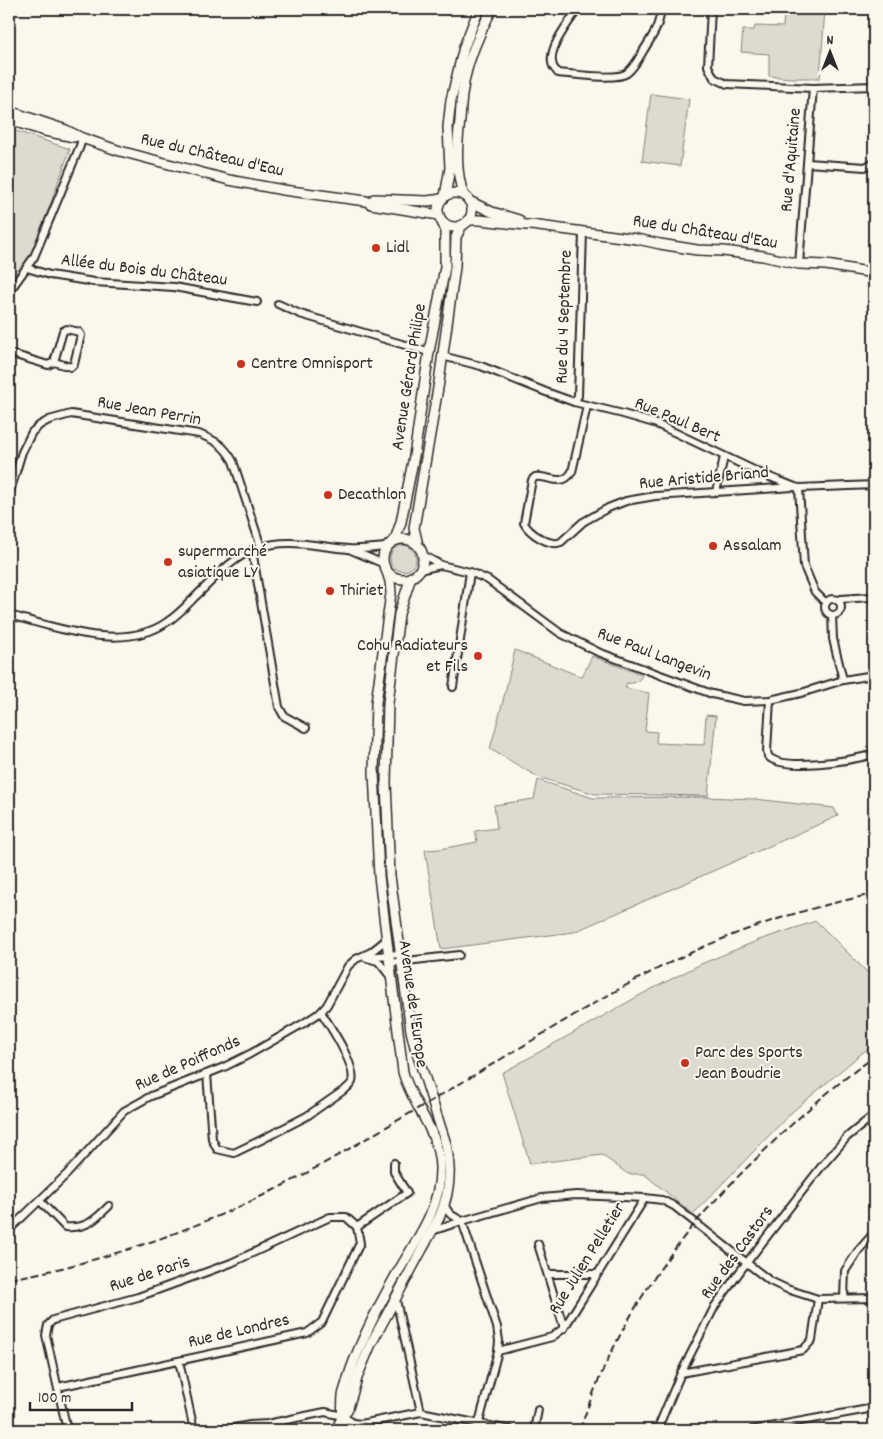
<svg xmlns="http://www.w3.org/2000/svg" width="883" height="1439" viewBox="0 0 883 1439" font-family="Dekko,sans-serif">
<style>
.green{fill:#dddad0;stroke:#84827e}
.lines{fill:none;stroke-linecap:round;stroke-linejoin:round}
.street-casing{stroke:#2b2b2b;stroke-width:10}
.secondary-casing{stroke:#2b2b2b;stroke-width:12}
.street{stroke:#fbf7ec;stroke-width:6}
.secondary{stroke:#fbf7ec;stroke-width:9}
.rail{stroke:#2b2b2b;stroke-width:2;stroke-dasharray:8 4;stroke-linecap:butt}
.poi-dot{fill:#c8321e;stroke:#fbf7ec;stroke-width:2}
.labels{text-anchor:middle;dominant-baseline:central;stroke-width:4;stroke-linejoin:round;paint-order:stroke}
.street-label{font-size:18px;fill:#2b2b2b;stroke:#fbf7ec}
.poi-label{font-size:18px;fill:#2b2b2b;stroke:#fbf7ec;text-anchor:start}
</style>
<rect width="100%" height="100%" fill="#fbf7ec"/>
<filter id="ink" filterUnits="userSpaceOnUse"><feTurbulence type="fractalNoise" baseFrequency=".02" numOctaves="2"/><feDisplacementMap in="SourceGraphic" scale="10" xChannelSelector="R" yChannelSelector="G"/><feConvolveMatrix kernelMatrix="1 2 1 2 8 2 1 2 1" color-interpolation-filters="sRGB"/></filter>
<g filter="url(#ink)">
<g class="green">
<polygon points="784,9 825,9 820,78 791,78 769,76 769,54 741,52 743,30 754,30 755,26 783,27"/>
<polygon points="651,94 689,99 680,166 642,161"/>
<polygon points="16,131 70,149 33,253 9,282 9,137"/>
<circle cx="403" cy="558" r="13"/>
<path d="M515,650l67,27 10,-21 50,19c-3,7 -8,9 -15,8l-2,5 24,5 -4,38 12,1 -1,11 48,2 2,-30 10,1 -8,80 -113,-2 -57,-17 -48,-28 12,-44z"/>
<polygon points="538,780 593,798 705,797 755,799 834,808 838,816 574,932 441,949 425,850 440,849 477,842 475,831 497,828 494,805 534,799"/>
<polygon points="816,921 874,979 874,1045 862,1053 792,1112 693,1214 644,1174 628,1174 602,1155 530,1164 502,1073 644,993 701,964 759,940"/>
</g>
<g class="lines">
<g class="street-casing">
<g id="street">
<path d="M578,9c-9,13 -32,41 -25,57 1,3 3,4 5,7 14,1 59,8 69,0 8,-6 13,-17 18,-25 9,-14 14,-22 16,-39"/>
<polyline points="711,9 708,66 714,78 727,84 813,88 874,86"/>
<polyline points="807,163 865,167 874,162"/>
<polyline points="799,264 813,88"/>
<polyline points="27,268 50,275 94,282 174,287 257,302"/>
<polyline points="9,292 34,257 80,146 82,138"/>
<polyline points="278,304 300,314 429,352"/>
<polyline points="9,353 48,365 54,362 71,367 74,364 81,335 79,332 67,329 63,331 54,362"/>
<polyline points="442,356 481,366 546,392 574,402 623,414 654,423 676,433 760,473 795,487 799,488 874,485"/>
<polyline points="574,402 578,396 583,232"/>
<path d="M587,406l-15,66c-11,16 -22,3 -37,5l-3,3 -8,43c5,10 26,24 37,19l22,-20 25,-14 18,-7 29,-5 138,-9"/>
<polyline points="799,488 804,566 815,592 826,603"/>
<polyline points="716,492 724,457"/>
<path d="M9,495l13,-43 10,-20 8,-7 9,-5 22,-6 128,20c17,7 24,10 34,27l28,86"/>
<polyline points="252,550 279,707 284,716 306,728"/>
<polyline points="351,550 384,564"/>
<polyline points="423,555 441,565 470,572 488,580 560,633 598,652 712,694 744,701 770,700 801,693 843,680 874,675"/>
<polyline points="419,570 441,565"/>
<circle cx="833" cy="607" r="8"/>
<polyline points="838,601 841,599 870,597"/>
<path d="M9,615c47,12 114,38 158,7 11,-7 20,-17 29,-26 19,-18 36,-39 62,-48 31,-11 59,-1 90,1 13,1 26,-1 38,-2"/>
<polyline points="832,615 833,639 843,680"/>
<polyline points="453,687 470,572"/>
<path d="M770,700l-3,51 1,5c14,16 86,4 106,-2"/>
<polyline points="365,957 400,954"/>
<polyline points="367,958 378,961 390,976"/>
<polyline points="389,963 459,955"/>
<path d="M207,1074l5,65 5,10 17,4 27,-13 46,-24 40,-28c2,-2 4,-3 5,-6 5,-16 -22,-56 -31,-70"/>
<path d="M40,1201l25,26c21,2 30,-7 44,-21"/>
<polyline points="444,1205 450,1214 462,1221 542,1198 576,1195 645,1198 662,1200 674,1206 770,1281 787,1289 818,1299 874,1298"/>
<polyline points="357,1227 407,1193 394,1172 394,1163"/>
<polyline points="9,1230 67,1174 124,1111 151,1096 224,1067 250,1054 304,1023 321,1012 327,1005 348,966 356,959 371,952 386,940"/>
<polyline points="432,1231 462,1221 497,1327 499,1341 498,1351 477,1430"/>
<polyline points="538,1244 564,1328"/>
<polyline points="548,1274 597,1274"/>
<polyline points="844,1298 845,1271 858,1251 873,1234"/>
<polyline points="396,1300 421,1412"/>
<polyline points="498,1351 552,1337 564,1328 645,1198"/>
<polyline points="179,1361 194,1430"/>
<polyline points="681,1373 803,1350 812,1340 818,1299"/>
<polyline points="58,1387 307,1333 322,1322 360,1243 357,1227"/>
<polyline points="67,1430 46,1335 48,1325 53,1320 138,1297 231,1263 330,1217 346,1217 357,1227"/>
<polyline points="223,1430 250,1425 267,1424 325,1412 343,1416 353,1423 361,1424 421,1412 510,1430"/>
<polyline points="534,1430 538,1410"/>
<polyline points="657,1430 681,1373 715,1306 741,1270 821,1167 847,1137 874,1115"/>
<polyline points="752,1430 874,1408"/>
</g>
</g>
<g class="secondary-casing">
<g id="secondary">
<polyline points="9,111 66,130 82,138 120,151 229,180 283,190 366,201 371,204 439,215"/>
<polyline points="9,120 45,131 74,137"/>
<circle cx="455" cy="210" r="17"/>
<polyline points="445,196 450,168 448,127 451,100 464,47 479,9"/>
<path d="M464,196c-9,-24 -7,-51 -4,-76 1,-11 1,-21 3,-31 3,-25 17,-58 29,-80"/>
<polyline points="374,199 427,201 442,199"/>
<polyline points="469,201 492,212 519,220"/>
<polyline points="468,220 480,220 526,225 531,225 637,239 660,244 697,250 723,251 763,256 799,264 826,265 874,273"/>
<circle cx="403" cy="559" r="20"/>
<polyline points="395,540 401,522 414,456 429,352 445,267 445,229 440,218"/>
<polyline points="418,545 414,528 439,382 455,267 456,237 462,225"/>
<path d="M336,1430l7,-14 5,-8 10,-33 13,-31 68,-126c11,-24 13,-48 7,-74l-31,-97 -4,-16 -21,-155 -4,-93 2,-80 11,-89 12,-37"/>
<path d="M342,1430c1,-11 0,-23 1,-34 1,-6 4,-12 5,-18 11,-35 29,-69 47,-101 20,-36 46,-66 45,-110 -1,-36 -28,-62 -37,-95l-24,-196 -5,-104 2,-69 15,-110 -1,-12 -4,-12"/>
</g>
</g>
<use href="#street" class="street"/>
<use href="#secondary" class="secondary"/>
<g class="rail">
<path d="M9,1279c95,-17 189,-50 275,-94 37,-19 73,-41 109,-62 47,-27 93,-55 140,-83 50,-31 101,-61 155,-86 60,-28 122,-47 186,-60"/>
<path d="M580,1430c24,-75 65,-147 116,-208 20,-23 41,-45 63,-66 36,-36 74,-70 115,-99"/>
</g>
</g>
</g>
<g class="poi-dot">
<circle cx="376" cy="248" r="5"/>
<circle cx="241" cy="364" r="5"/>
<circle cx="328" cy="495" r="5"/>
<circle cx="713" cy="546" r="5"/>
<circle cx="168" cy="562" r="5"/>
<circle cx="330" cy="591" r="5"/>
<circle cx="478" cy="656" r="5"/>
<circle cx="685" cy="1063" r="5"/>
</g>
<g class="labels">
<g class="street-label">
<text transform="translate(212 156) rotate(13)">Rue du Château d'Eau</text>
<text transform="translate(792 160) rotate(-85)">Rue d'Aquitaine</text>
<text transform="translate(705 233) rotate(9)">Rue du Château d'Eau</text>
<text transform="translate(144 271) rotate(7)">Allée du Bois du Château</text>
<text transform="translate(565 317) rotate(-88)">Rue du 4 Septembre</text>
<text transform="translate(410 377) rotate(-81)">Avenue Gérard Philipe</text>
<text transform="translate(149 412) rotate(10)">Rue Jean Perrin</text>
<text transform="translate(677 421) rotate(23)">Rue Paul Bert</text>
<text transform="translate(704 479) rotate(-5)">Rue Aristide Briand</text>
<text transform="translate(654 655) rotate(21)">Rue Paul Langevin</text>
<text transform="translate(412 1004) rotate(82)">Avenue de l'Europe</text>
<text transform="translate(188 1064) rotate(-24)">Rue de Poiffonds</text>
<text transform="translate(738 1253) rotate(-54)">Rue des Castors</text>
<text transform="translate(588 1259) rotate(-58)">Rue Julien Pelletier</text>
<text transform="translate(150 1275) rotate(-18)">Rue de Paris</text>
<text transform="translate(239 1332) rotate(-13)">Rue de Londres</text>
</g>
<g class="poi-label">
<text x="386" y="248">Lidl</text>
<text x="251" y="364">Centre Omnisport</text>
<text x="338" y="495">Decathlon</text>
<text x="723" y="546">Assalam</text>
<text x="178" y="552">supermarché<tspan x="178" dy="21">asiatique LY</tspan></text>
<text x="340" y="591">Thiriet</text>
<text x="468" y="646" text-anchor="end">Cohu Radiateurs<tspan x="468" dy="21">et Fils</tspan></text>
<text x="695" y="1053">Parc des Sports<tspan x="695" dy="21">Jean Boudrie</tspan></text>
</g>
</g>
<rect width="883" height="1439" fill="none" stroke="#fbf7ec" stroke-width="30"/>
<rect x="15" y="15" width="853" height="1409" fill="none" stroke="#2b2b2b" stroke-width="2" filter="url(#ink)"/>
<g transform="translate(830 52)" stroke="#fbf7ec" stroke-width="4" paint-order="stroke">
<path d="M0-4L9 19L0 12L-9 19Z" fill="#2b2b2b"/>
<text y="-8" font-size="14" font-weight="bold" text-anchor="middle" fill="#2b2b2b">N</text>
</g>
<path d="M30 1402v8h102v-8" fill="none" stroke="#2b2b2b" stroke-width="2.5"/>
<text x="38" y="1402" font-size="15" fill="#2b2b2b" stroke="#fbf7ec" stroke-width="4" paint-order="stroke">100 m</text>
</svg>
